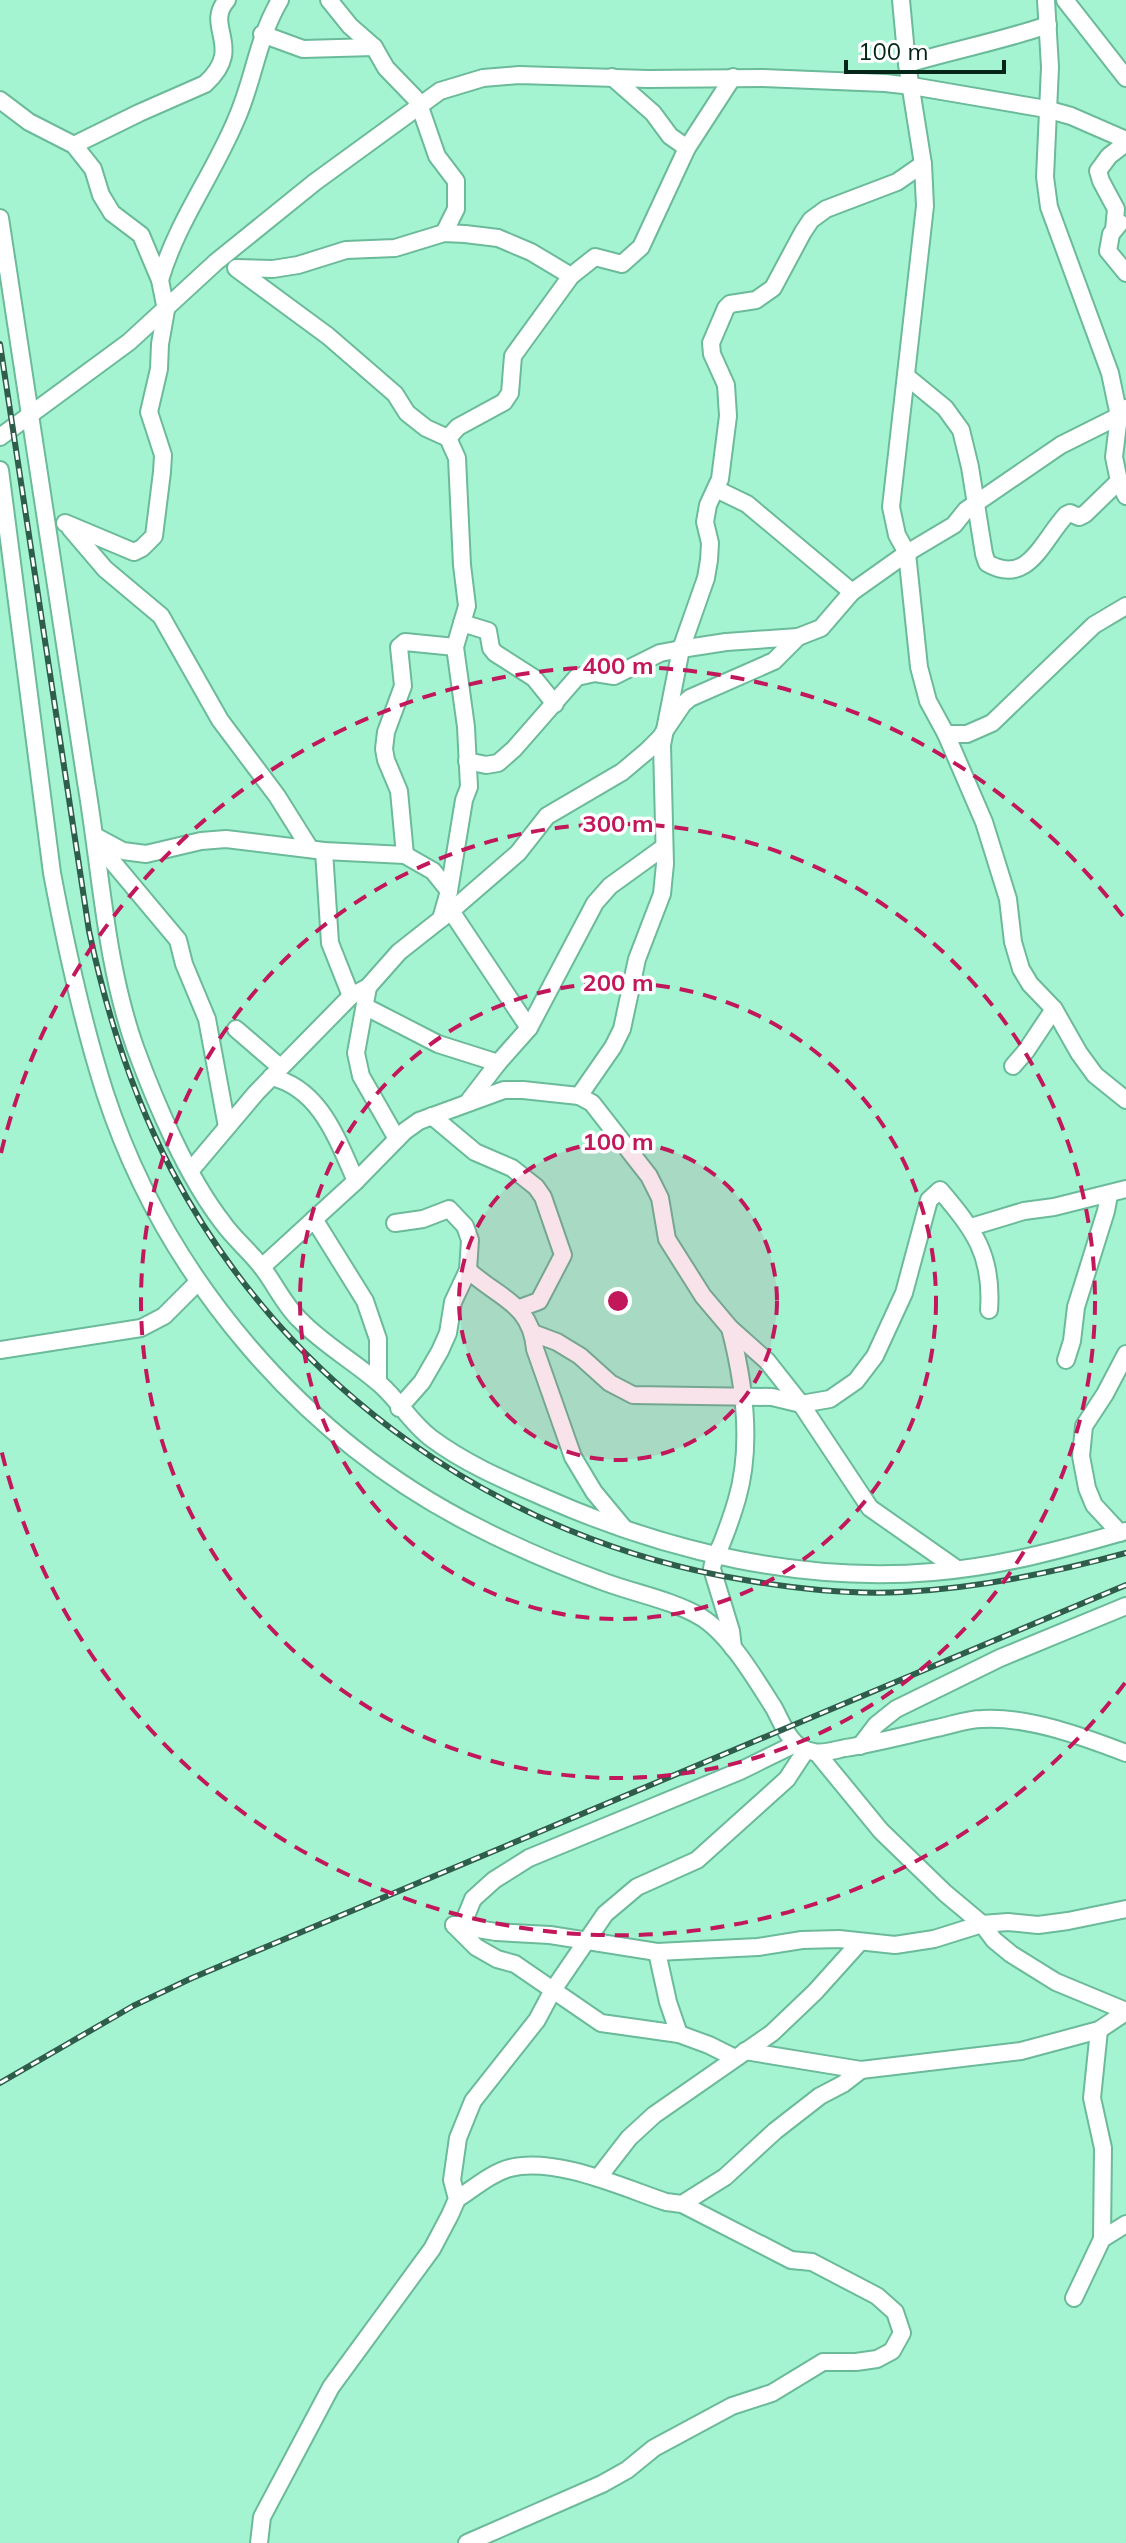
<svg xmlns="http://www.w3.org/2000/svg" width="1126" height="2543" viewBox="0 0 1126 2543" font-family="Mulish,sans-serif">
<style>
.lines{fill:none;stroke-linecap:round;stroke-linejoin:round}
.minor-casing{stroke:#6bba99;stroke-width:20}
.minor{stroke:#fff;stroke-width:16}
.rail-casing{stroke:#2e5d4b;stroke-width:6}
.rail{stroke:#fff;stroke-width:3;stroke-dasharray:9;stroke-linecap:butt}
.ring{fill:none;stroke:#c2185b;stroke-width:4;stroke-dasharray:14 10}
.centre{fill:#c2185b;stroke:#fff;stroke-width:4}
.ring-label{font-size:24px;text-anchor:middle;font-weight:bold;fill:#c2185b;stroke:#fff;stroke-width:7;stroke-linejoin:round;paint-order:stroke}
</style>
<rect width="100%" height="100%" fill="#a4f4d2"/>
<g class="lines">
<g class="minor-casing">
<g id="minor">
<polyline points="329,0 350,26 374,47 386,68 415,98 420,107 437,156 456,181 456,209 444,233"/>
<polyline points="901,0 907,64 923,164 925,206 891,507 897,535 907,553 919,667 928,701 946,734 984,822 1008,899 1013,942 1021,969 1030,984 1054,1009 1079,1053 1095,1075 1126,1100"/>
<polyline points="1046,0 1050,67 1045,177 1049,207 1110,373 1119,416 1114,457 1119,481 1126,496"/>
<polyline points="1065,0 1126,78"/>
<polyline points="262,34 303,49 374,47"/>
<path d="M907,64c47,-14 94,-23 141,-39"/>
<polyline points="612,77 653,113 670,136 687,148"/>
<polyline points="0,100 29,122 74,145 93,169 101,195 112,213 141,235 160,280 166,310 160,344 159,369 149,412 163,455 162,472 154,536 142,548 134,552 65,523"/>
<path d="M74,145l65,-32 66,-29c41,-37 -2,-57 22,-84"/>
<path d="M0,218c27,188 56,376 86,564 15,88 19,180 49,265 20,55 52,130 88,176 12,17 29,30 41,47 12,16 21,36 36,50 24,25 55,42 81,65 18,16 30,38 50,53 36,27 78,44 119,62 119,52 253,83 383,72 65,-5 131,-23 193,-41"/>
<polyline points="1120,223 1111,234 1108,251 1126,273"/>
<polyline points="1114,230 1116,209 1101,181 1098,171 1109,156 1126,143"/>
<polyline points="236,268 273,269 298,265 346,250 395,248 444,233 465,234 498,238 531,252 571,276"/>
<polyline points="237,269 328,336 395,394 407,413 426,428 448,438 457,458 462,565 467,606 455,647 466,727 469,787 464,800 449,891 441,919"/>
<path d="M160,280c17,-58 53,-105 76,-160 18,-40 21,-81 44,-120"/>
<path d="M906,376l39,32 16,22 9,37 14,87 3,9c41,24 55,-22 79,-48l4,-2 9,4 6,-3 34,-33"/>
<polyline points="0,437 129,342 216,262 315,182 440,91 483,78 519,75 648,79 763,78 885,83 912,86 1046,109 1071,116 1126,140"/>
<polyline points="448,438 458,427 504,402 510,393 513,356 571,276 595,257 622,264 641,247 687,148 733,77"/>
<path d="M0,470l52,403c14,74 30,148 53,220 60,184 199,347 372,434 39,20 81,38 122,53 33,13 71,19 102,37 29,18 55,63 73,91 6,11 11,25 20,34 4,5 13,9 20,10 10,2 21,-2 31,-4 31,-5 61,-13 92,-20 15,-3 30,-9 45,-9 46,-3 102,18 144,34"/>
<polyline points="716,489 747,504 852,592"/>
<polyline points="70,528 105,569 161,616 220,720 277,796 309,847"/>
<polyline points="462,623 488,631 491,648 495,653 534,678 555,704"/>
<polyline points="946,734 967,734 992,723 1094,625 1126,606"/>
<polyline points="467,761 486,765 498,763 514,749 577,677 595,673 614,676 660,653 681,649 726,642 798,637"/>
<polyline points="95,836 123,851 146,854 201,841 226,839 324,851 405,855 433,871 449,891"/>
<polyline points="96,842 178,940 184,964 207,1019 227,1127"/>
<polyline points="324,851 330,943 351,996"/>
<polyline points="405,855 399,791 386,760 384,749 386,732 403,686 399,647 405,642 455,647"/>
<polyline points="451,911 529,1028"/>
<polyline points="368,987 356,1053 361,1076 397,1139"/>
<polyline points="366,1007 438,1044 498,1063"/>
<polyline points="236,1029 280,1067"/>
<polyline points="1013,1066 1026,1051 1054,1009"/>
<path d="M271,1077c49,11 66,62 85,104"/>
<polyline points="579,1096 613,1047 622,1029 637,959 662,894 665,864 662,745 681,649 706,578 709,560 710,543 705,522 708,505 720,479 728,416 726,385 712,354 711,343 726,308 730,304 756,300 773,288 803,232 811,220 826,209 897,182 923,164"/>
<polyline points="468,1102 498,1063 529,1028 595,903 610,886 664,847"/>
<polyline points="432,1116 475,1152 512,1168 536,1187 543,1197 563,1255 539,1301 520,1308"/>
<polyline points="191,1170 256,1093 351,996 368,987 399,952 451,911 518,853 547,816 622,772 647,751 660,738 683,704 690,698 774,661 798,637 821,628 852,592 907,553 954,525 966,510 1061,445 1119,416 1126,408"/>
<polyline points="314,1219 365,1301 378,1339 378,1382"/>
<polyline points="395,1223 423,1219 449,1209 465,1226 470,1240 468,1270 453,1302 448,1333 440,1351 422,1382 399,1408"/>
<polyline points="971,1227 1024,1211 1054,1207 1126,1189"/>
<polyline points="262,1267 356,1181 405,1131 419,1121 504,1090 523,1090 579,1096 592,1103 649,1176 660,1198 667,1239 703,1296 730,1328 767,1361 801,1404 870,1508 957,1569"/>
<path d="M468,1270c30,28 63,33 67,79l38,108 21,35 29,35"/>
<path d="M730,1328c14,54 23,116 7,171 -4,14 -9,28 -14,41 -4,11 -10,18 -11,29l19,62 2,17"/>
<path d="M533,1333l24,9 23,14 30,27 23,12 139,2 29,7 29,-5 26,-18 19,-25 29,-63 25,-93 11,-10c34,40 53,65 49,120"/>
<polyline points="0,1350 141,1328 164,1316 198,1282"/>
<polyline points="1066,1360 1072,1341 1076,1307 1106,1211 1109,1195"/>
<polyline points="1120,1533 1094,1505 1087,1488 1081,1456 1084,1426 1105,1394 1126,1354"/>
<polyline points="860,1746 876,1725 896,1709 1000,1658 1126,1606"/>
<polyline points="817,1753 881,1831 945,1893 982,1924 994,1940 1011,1954 1056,1982 1126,2011"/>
<polyline points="454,1925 496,1932 550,1935 657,1952 758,1947 802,1940 839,1939 895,1945 934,1939 982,1924 1008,1922 1038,1925 1068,1921 1126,1909"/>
<polyline points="454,1925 476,1947 497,1959 515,1964 601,2023 679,2034 709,2045 735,2058"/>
<polyline points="462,1926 473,1899 494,1880 529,1858 740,1771 795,1744"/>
<polyline points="657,1952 668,2002 679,2034"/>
<polyline points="1099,2030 1092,2098 1103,2148 1102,2239"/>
<polyline points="745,2051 861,2070 1021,2051 1099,2030 1126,2012"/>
<polyline points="598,2178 629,2138 654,2115 772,2033 815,1992 860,1942"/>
<path d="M457,2199c16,-10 34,-26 53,-31 44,-12 114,20 156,34l16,2 43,-27 50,-46 45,-35 23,-12 18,-14"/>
<polyline points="1074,2298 1102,2239 1126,2224"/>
<polyline points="259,2543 262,2517 331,2387 432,2249 450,2215 457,2199 452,2180 458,2138 473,2101 537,2020 553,1990 605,1914 637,1887 697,1860 787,1779 806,1750"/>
<polyline points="467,2543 602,2484 627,2470 654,2448 732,2406 772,2393 823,2362 856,2362 877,2359 892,2351 902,2333 895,2312 877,2296 812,2262 791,2260 682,2204"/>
</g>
</g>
<use href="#minor" class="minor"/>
<g class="rail-casing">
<g id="rail">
<path d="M0,344l89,587c18,84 43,164 83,240 114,218 331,370 573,409 52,9 105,15 158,12 75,-4 150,-19 223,-39"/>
<polyline points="0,2083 133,2006 192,1978 1126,1585"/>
</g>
</g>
<use href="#rail" class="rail"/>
</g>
<circle cx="618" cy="1301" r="159" fill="#c2185b" fill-opacity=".12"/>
<g class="ring">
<circle cx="618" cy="1301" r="159"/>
<circle cx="618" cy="1301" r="318"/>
<circle cx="618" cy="1301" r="477"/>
<path d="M1125 1683A635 635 0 0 1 1 1449M1 1153A635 635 0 0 1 1125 919"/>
</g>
<circle cx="618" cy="1301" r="12" class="centre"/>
<g class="ring-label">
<text x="618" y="674">400 m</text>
<text x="618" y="832">300 m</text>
<text x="618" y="991">200 m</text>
<text x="618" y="1150">100 m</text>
</g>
<path d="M846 60v12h158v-12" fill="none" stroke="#032619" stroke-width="4"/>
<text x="858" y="60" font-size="24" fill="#032619" stroke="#ffffff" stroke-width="6" paint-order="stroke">100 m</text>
</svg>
